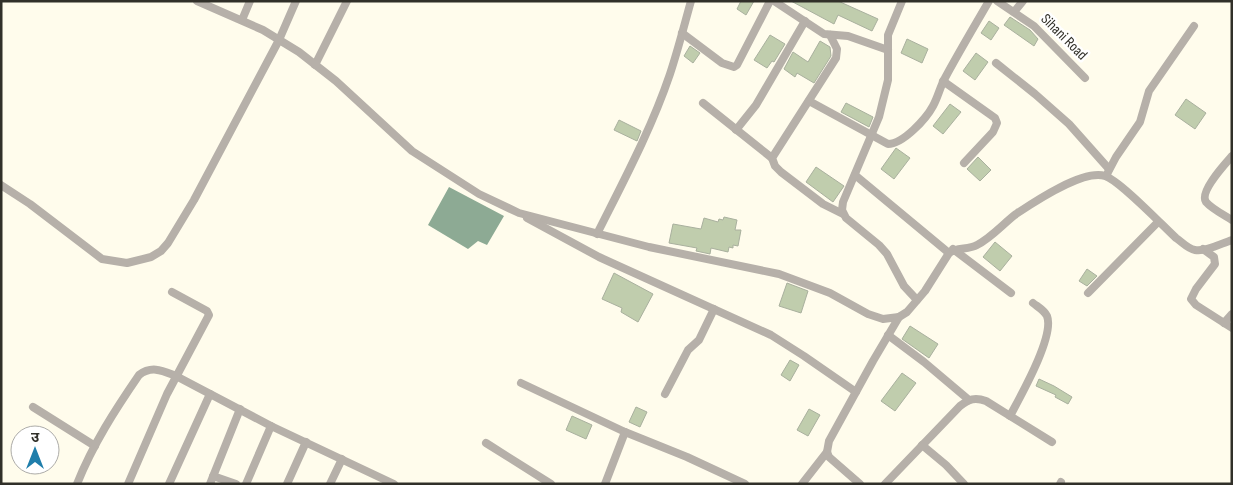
<svg xmlns="http://www.w3.org/2000/svg" width="1233" height="485" viewBox="0 0 1233 485" font-family="'Sofia Sans Condensed','Noto Sans Devanagari',sans-serif">
<style>
.water{fill:#8daa94}
.building{fill:#c0cdad;stroke:#a9b09e}
.lines{fill:none;stroke-linecap:round;stroke-linejoin:round}
.minor{stroke:#b6b0a9;stroke-width:8}
.labels{text-anchor:middle;dominant-baseline:central;stroke-width:5;stroke-linejoin:round;paint-order:stroke}
.street-label{font-size:15px;fill:#313029;stroke:#fff}
</style>
<rect width="100%" height="100%" fill="#fffcec"/>
<polygon class="water" points="449,187 504,216 487,245 478,241 468,249 428,225"/>
<g class="building">
<polygon points="741,1 754,1 746,15 737,9"/>
<polygon points="791,1 838,1 878,19 872,31 838,15 834,24"/>
<polygon points="1010,17 1030,30 1038,39 1034,46 1004,25"/>
<polygon points="989,21 999,28 991,40 981,33"/>
<polygon points="770,35 785,44 774,62 772,61 767,68 754,60"/>
<polygon points="907,39 928,49 922,63 901,53"/>
<polygon points="820,41 830,47 831,56 814,83 797,73 795,77 784,69 793,52 808,62"/>
<polygon points="690,46 700,53 693,63 684,56"/>
<polygon points="976,53 988,62 975,80 963,71"/>
<polygon points="1186,99 1206,113 1195,129 1175,115"/>
<polygon points="846,103 873,117 869,127 841,112"/>
<polygon points="950,104 961,112 943,134 933,126"/>
<polygon points="619,120 641,131 637,141 614,130"/>
<polygon points="896,148 910,158 894,179 881,169"/>
<polygon points="978,157 991,170 980,181 967,169"/>
<polygon points="816,167 844,186 833,202 806,182"/>
<polygon points="724,217 737,220 735,230 741,230 738,246 733,245 733,248 729,247 728,252 711,248 710,254 696,251 697,248 669,243 673,224 701,229 704,218 718,222 719,219 723,220"/>
<polygon points="995,242 1012,256 1000,271 983,257"/>
<polygon points="1087,269 1097,276 1087,286 1079,281"/>
<polygon points="614,273 653,294 638,322 621,312 622,308 602,299"/>
<polygon points="787,283 808,291 801,313 779,306"/>
<polygon points="910,326 938,344 929,358 902,339"/>
<polygon points="790,360 799,365 790,381 781,375"/>
<polygon points="902,373 916,383 895,411 881,401"/>
<polygon points="1039,379 1054,386 1072,397 1068,404 1055,397 1056,395 1036,386"/>
<polygon points="636,407 647,412 640,427 629,422"/>
<polygon points="809,409 820,415 808,436 797,430"/>
<polygon points="572,416 592,425 586,439 566,430"/>
</g>
<g class="lines">
<g class="minor">
<path d="M197,1l66,29 36,22 37,29 76,70 67,43 40,19 130,34 130,27 51,19 38,21 15,5 16,-2 8,-5 18,-21 24,-38c8,-6 19,-3 28,-8 14,-7 26,-21 39,-31 18,-12 67,-45 89,-38 14,4 57,49 71,62 6,4 12,11 19,12 11,2 27,-7 37,-10"/>
<polyline points="774,1 824,34 848,36 888,50"/>
<polyline points="902,1 888,35 888,80 879,117 843,202 842,210 846,218 879,245 887,254 904,286 917,300"/>
<polyline points="997,1 1034,26 1085,78"/>
<polyline points="1014,12 1023,1"/>
<polyline points="242,20 250,1"/>
<polyline points="682,33 722,63 734,67 737,65 770,1"/>
<polyline points="830,35 837,49 836,58 772,158 775,166 781,172 823,204 843,214"/>
<polyline points="996,63 1035,94 1069,124 1109,169"/>
<polyline points="315,65 347,1"/>
<polyline points="943,81 995,118 997,123 993,132 964,163"/>
<path d="M809,101l79,43c15,0 38,-25 45,-38 5,-9 7,-19 12,-28 14,-26 29,-51 44,-77"/>
<polyline points="703,103 772,158"/>
<polyline points="736,130 756,105 805,21"/>
<path d="M1232,156c-7,8 -33,36 -26,46 6,7 18,13 26,18"/>
<polyline points="855,175 949,253"/>
<polyline points="1106,176 1116,157 1140,122 1149,91 1194,26"/>
<polyline points="1,185 30,204 102,259 127,263 151,257 161,251 168,243 194,200 279,40 296,1"/>
<polyline points="527,218 599,257 771,335 804,356 856,392"/>
<path d="M597,234c26,-52 54,-104 73,-160 8,-24 14,-48 21,-73"/>
<polyline points="953,249 1011,293"/>
<polyline points="1203,249 1214,257 1215,264 1196,289 1191,299 1196,305 1232,328"/>
<polyline points="1088,293 1158,222"/>
<polyline points="1224,323 1232,314"/>
<polyline points="888,335 924,362 969,400"/>
<polyline points="521,383 625,432 687,457 745,484"/>
<polyline points="665,394 688,350 699,340 714,309"/>
<polyline points="33,407 95,446"/>
<path d="M1010,416c10,-19 45,-80 37,-100 -3,-6 -9,-9 -14,-13"/>
<polyline points="486,443 551,484"/>
<polyline points="922,445 946,465 964,484"/>
<polyline points="213,476 236,484"/>
<path d="M77,484c16,-40 38,-74 62,-109 13,-10 24,-4 37,1l95,50 123,58"/>
<polyline points="128,484 167,394 209,315 207,311 172,292"/>
<polyline points="169,484 210,394"/>
<polyline points="210,484 240,409"/>
<polyline points="246,484 271,426"/>
<polyline points="287,484 306,442"/>
<polyline points="330,484 342,459"/>
<polyline points="605,484 625,432"/>
<polyline points="802,484 827,452"/>
<polyline points="860,484 829,457 827,452 829,441 873,361 899,317"/>
<path d="M885,484l75,-78c9,-7 15,-9 26,-5l66,41"/>
<polyline points="1060,484 1061,482"/>
</g>
</g>
<g class="labels">
<g class="street-label">
<text transform="translate(1064 37) rotate(45)">Sihani Road</text>
</g>
</g>
<rect width="1233" height="485" fill="none" stroke="#313029" stroke-width="5"/>
<g transform="translate(35 450)"><circle r="24" fill="#ffffff" stroke="#adaca9"/>
<path d="M0-4L9 19L0 12L-9 19Z" fill="#1f7eab"/>
<text y="-8" font-size="14" font-weight="bold" text-anchor="middle" fill="#313029">उ</text>
</g>
</svg>
